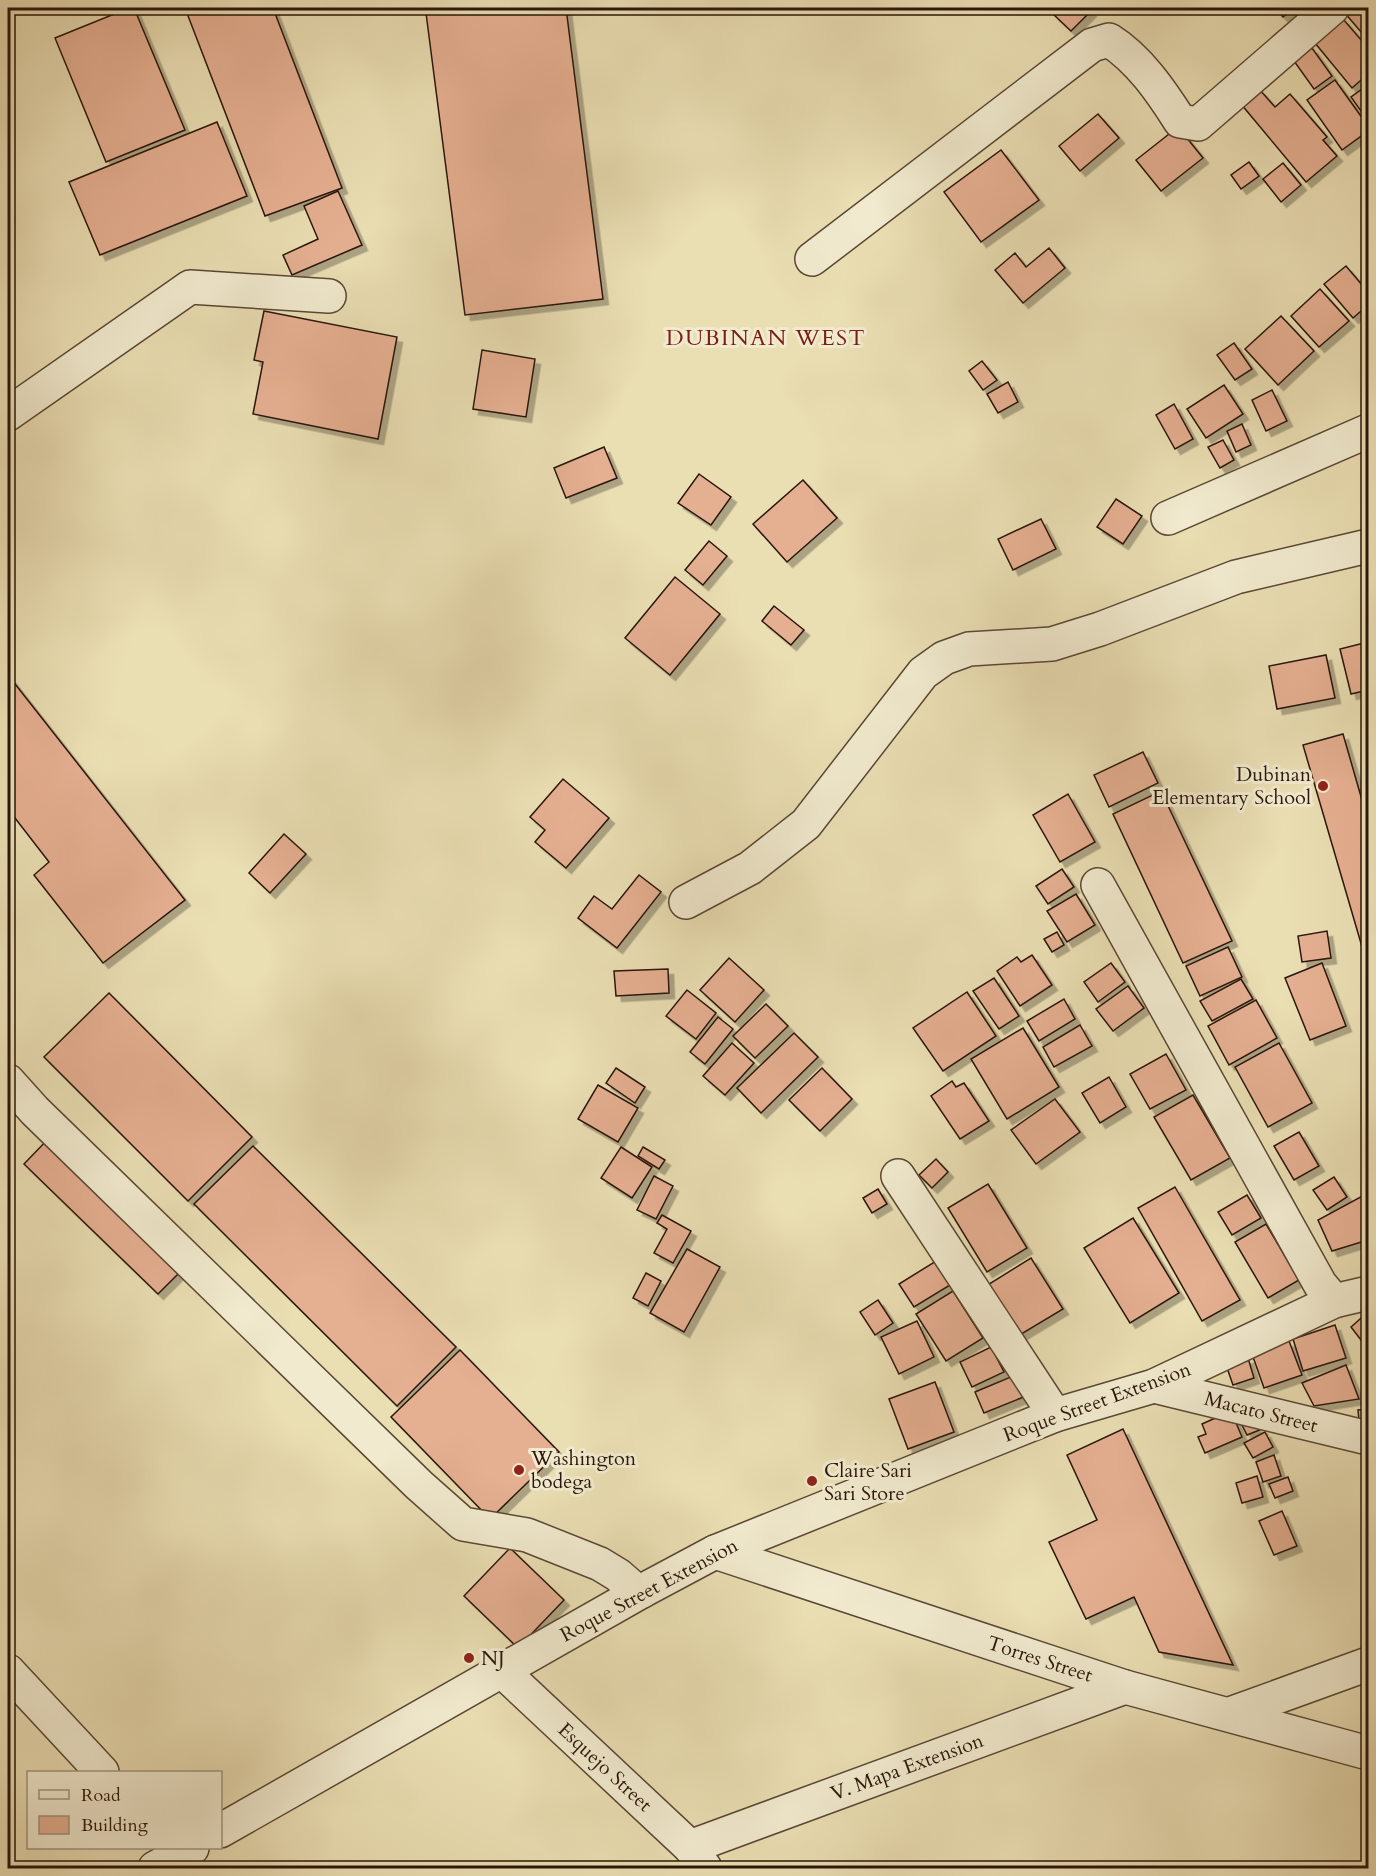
<svg xmlns="http://www.w3.org/2000/svg" width="1376" height="1876" viewBox="0 0 1376 1876" font-family="Cardo,serif">
<style>
.building{fill:#e5af91;stroke:#2a160a;stroke-width:1.5;filter:url(#shadow)}
.lines{fill:none;stroke-linecap:round;stroke-linejoin:round}
.minor-casing{stroke:#5a4834;stroke-width:36}
.minor{stroke:#f1eace;stroke-width:33}
.poi-dot{fill:#8f2418;stroke:#f1eace;stroke-width:2}
.labels{text-anchor:middle;dominant-baseline:central;stroke-width:6;stroke-linejoin:round;paint-order:stroke}
.poi-label{font-size:20px;fill:#2a160a;stroke:#f1eace;text-anchor:start}
.street-label{font-size:20px;fill:#2a160a;stroke:#f1eace}
.quarter-label{font-size:22px;letter-spacing:1.5px;fill:#7a1f14;stroke:#f1eace}
</style>
<defs>
<filter id="shadow"><feDropShadow dx="5.5" dy="5.5" stdDeviation="0" flood-color="#0004"/></filter>
</defs>
<rect width="100%" height="100%" fill="#eadeb3"/>
<filter id="stains"><feTurbulence type="fractalNoise" baseFrequency=".00333" numOctaves="4"/><feColorMatrix values="0 0 0 0 .2 0 0 0 0 .09 0 0 0 0 .02 0 0 0 .5 -.17"/></filter>
<radialGradient id="worn" r=".72"><stop offset=".6" stop-color="#630" stop-opacity="0"/><stop offset="1" stop-color="#630" stop-opacity=".3"/></radialGradient>
<g class="building">
<polygon points="129,8 134,8 185,130 106,162 55,38"/>
<polygon points="185,8 273,8 342,188 265,216"/>
<polygon points="466,8 566,8 603,299 465,315 426,13"/>
<polygon points="1059,8 1088,8 1091,11 1071,31 1053,14"/>
<polygon points="1275,8 1294,8 1283,17"/>
<polygon points="1349,8 1368,8 1368,40 1344,12"/>
<polygon points="1343,19 1368,48 1368,74 1352,88 1315,43"/>
<polygon points="1312,48 1332,76 1314,89 1294,61"/>
<polygon points="1335,80 1368,126 1368,131 1342,150 1307,100"/>
<polygon points="1365,87 1368,92 1368,121 1351,97"/>
<polygon points="1259,89 1275,107 1290,94 1327,137 1323,140 1337,156 1306,182 1241,104"/>
<polygon points="1098,114 1119,138 1080,171 1059,146"/>
<polygon points="217,122 247,196 100,255 69,182"/>
<polygon points="1178,127 1203,158 1161,191 1136,160"/>
<polygon points="1001,150 1039,200 981,242 944,192"/>
<polygon points="1249,162 1259,176 1241,189 1231,175"/>
<polygon points="1283,163 1301,185 1281,202 1263,179"/>
<polygon points="338,191 362,245 292,275 283,255 318,239 304,206"/>
<polygon points="1049,248 1065,268 1023,303 995,270 1015,253 1026,267"/>
<polygon points="1346,266 1368,292 1368,305 1353,318 1324,284"/>
<polygon points="1320,289 1349,321 1319,347 1291,316"/>
<polygon points="264,311 397,337 378,439 253,414 263,362 254,360"/>
<polygon points="1281,316 1314,351 1278,385 1245,349"/>
<polygon points="1234,343 1252,369 1235,380 1217,355"/>
<polygon points="482,350 535,359 526,417 473,409"/>
<polygon points="982,361 997,380 983,390 969,371"/>
<polygon points="1008,382 1018,402 998,413 987,394"/>
<polygon points="1224,385 1243,414 1206,438 1187,409"/>
<polygon points="1272,390 1287,421 1266,431 1252,400"/>
<polygon points="1174,404 1193,439 1175,449 1156,415"/>
<polygon points="1242,424 1251,445 1236,452 1227,431"/>
<polygon points="1223,440 1234,460 1220,468 1208,447"/>
<polygon points="604,447 617,478 566,498 554,468"/>
<polygon points="699,474 731,497 711,525 678,503"/>
<polygon points="803,480 837,518 787,562 753,524"/>
<polygon points="1116,499 1142,516 1123,544 1097,527"/>
<polygon points="1041,519 1056,549 1013,570 998,539"/>
<polygon points="709,541 727,556 703,585 685,570"/>
<polygon points="675,577 720,614 670,675 625,638"/>
<polygon points="774,606 804,630 791,645 762,621"/>
<polygon points="1368,642 1368,690 1351,694 1340,649"/>
<polygon points="1326,655 1335,698 1277,709 1269,666"/>
<polygon points="8,675 185,900 103,963 34,875 49,862 8,809"/>
<polygon points="1343,734 1368,821 1368,956 1365,957 1303,745"/>
<polygon points="1143,752 1158,783 1109,807 1094,775"/>
<polygon points="563,779 609,818 566,868 535,842 545,830 530,817"/>
<polygon points="1161,791 1232,941 1183,963 1113,814"/>
<polygon points="1068,794 1095,842 1060,862 1033,815"/>
<polygon points="284,834 306,854 270,893 249,873"/>
<polygon points="1062,869 1074,887 1048,904 1036,886"/>
<polygon points="639,875 661,892 617,948 578,918 594,896 612,909"/>
<polygon points="1076,894 1095,925 1067,942 1047,911"/>
<polygon points="1327,931 1331,958 1302,962 1298,936"/>
<polygon points="1057,932 1064,945 1052,952 1044,939"/>
<polygon points="1228,947 1242,977 1200,996 1186,966"/>
<polygon points="1032,955 1052,985 1020,1006 997,971 1017,957 1021,962"/>
<polygon points="729,958 764,990 735,1022 700,990"/>
<polygon points="1111,963 1125,982 1098,1002 1084,982"/>
<polygon points="1322,963 1346,1026 1310,1040 1285,978"/>
<polygon points="668,969 669,993 616,996 614,971"/>
<polygon points="994,978 1019,1016 999,1029 973,991"/>
<polygon points="1241,979 1253,999 1212,1021 1200,1001"/>
<polygon points="1128,986 1144,1008 1113,1031 1096,1009"/>
<polygon points="687,990 716,1013 696,1039 666,1016"/>
<polygon points="967,992 996,1036 943,1071 913,1028"/>
<polygon points="109,993 252,1137 188,1201 44,1057"/>
<polygon points="1064,999 1075,1019 1039,1041 1027,1021"/>
<polygon points="1256,1000 1277,1038 1229,1065 1208,1026"/>
<polygon points="766,1004 788,1026 755,1058 733,1036"/>
<polygon points="718,1017 733,1029 705,1064 690,1052"/>
<polygon points="1080,1025 1092,1046 1054,1067 1043,1047"/>
<polygon points="1023,1028 1059,1087 1007,1119 971,1059"/>
<polygon points="794,1033 818,1057 761,1113 737,1088"/>
<polygon points="732,1043 754,1063 725,1095 703,1076"/>
<polygon points="1279,1043 1312,1103 1268,1127 1235,1067"/>
<polygon points="1166,1054 1186,1090 1150,1109 1130,1074"/>
<polygon points="616,1068 645,1087 635,1103 606,1083"/>
<polygon points="822,1068 852,1099 820,1131 789,1100"/>
<polygon points="1109,1077 1126,1107 1100,1123 1082,1093"/>
<polygon points="952,1081 956,1087 964,1083 989,1121 960,1139 931,1096"/>
<polygon points="598,1085 638,1108 618,1142 578,1119"/>
<polygon points="1193,1095 1230,1158 1191,1180 1154,1117"/>
<polygon points="1055,1099 1080,1132 1036,1164 1011,1130"/>
<polygon points="1299,1132 1319,1166 1294,1180 1274,1146"/>
<polygon points="50,1137 185,1267 158,1294 24,1164"/>
<polygon points="253,1146 456,1347 397,1406 194,1204"/>
<polygon points="621,1147 652,1167 632,1198 601,1178"/>
<polygon points="643,1147 665,1160 659,1169 638,1156"/>
<polygon points="936,1159 948,1172 932,1188 919,1175"/>
<polygon points="654,1176 673,1186 656,1219 637,1210"/>
<polygon points="1334,1177 1347,1197 1327,1210 1313,1190"/>
<polygon points="988,1184 1027,1248 987,1272 948,1208"/>
<polygon points="1175,1187 1240,1300 1202,1321 1138,1208"/>
<polygon points="878,1189 887,1204 872,1213 863,1198"/>
<polygon points="1368,1193 1368,1240 1332,1251 1318,1220"/>
<polygon points="1247,1195 1261,1218 1232,1235 1218,1212"/>
<polygon points="662,1215 691,1231 673,1263 654,1253 667,1229 657,1223"/>
<polygon points="1133,1218 1179,1293 1130,1323 1084,1248"/>
<polygon points="1266,1224 1299,1280 1268,1298 1235,1242"/>
<polygon points="687,1249 720,1267 684,1332 650,1313"/>
<polygon points="941,1258 955,1282 914,1307 899,1284"/>
<polygon points="1031,1258 1063,1309 1018,1336 986,1286"/>
<polygon points="646,1273 661,1281 648,1306 633,1298"/>
<polygon points="953,1291 983,1338 946,1361 916,1314"/>
<polygon points="878,1300 893,1323 875,1335 860,1312"/>
<polygon points="1368,1312 1368,1349 1351,1327"/>
<polygon points="917,1321 934,1357 899,1374 881,1337"/>
<polygon points="1335,1325 1346,1358 1303,1371 1293,1339"/>
<polygon points="1289,1341 1302,1375 1264,1388 1252,1354"/>
<polygon points="991,1347 1004,1372 972,1387 960,1362"/>
<polygon points="460,1350 559,1452 490,1519 391,1417"/>
<polygon points="1248,1358 1254,1378 1233,1385 1226,1365"/>
<polygon points="1346,1365 1359,1399 1314,1406 1302,1383"/>
<polygon points="1018,1374 1026,1396 984,1413 975,1392"/>
<polygon points="935,1382 954,1432 908,1449 889,1399"/>
<polygon points="1368,1409 1368,1430 1360,1431 1358,1410"/>
<polygon points="1231,1411 1242,1437 1205,1453 1198,1437 1206,1434 1202,1424"/>
<polygon points="1240,1421 1262,1429 1247,1435"/>
<polygon points="1123,1429 1233,1665 1159,1652 1134,1597 1086,1619 1049,1542 1097,1520 1067,1455"/>
<polygon points="1265,1432 1273,1447 1253,1458 1244,1443"/>
<polygon points="1274,1455 1281,1476 1263,1482 1256,1462"/>
<polygon points="1257,1476 1263,1497 1242,1503 1236,1483"/>
<polygon points="1288,1477 1293,1491 1275,1498 1269,1484"/>
<polygon points="1282,1511 1297,1546 1274,1555 1259,1521"/>
<polygon points="510,1548 564,1600 518,1648 464,1596"/>
</g>
<g class="lines">
<g class="minor-casing">
<g id="minor">
<path d="M812,259l280,-214 17,-5c30,19 52,51 71,81l18,3 134,-116"/>
<polyline points="8,414 190,287 329,296"/>
<polyline points="1168,518 1368,431"/>
<polyline points="1098,885 1320,1284 1334,1301"/>
<polyline points="686,902 750,868 806,824 923,673 944,658 969,649 1052,644 1100,629 1236,577 1368,546"/>
<polyline points="8,1081 35,1111 419,1485 463,1524 527,1535 600,1564 618,1575 634,1589 642,1591"/>
<polyline points="898,1176 1055,1415"/>
<polyline points="1154,1386 1368,1438"/>
<polyline points="715,1552 1125,1687 1368,1753"/>
<polyline points="501,1670 690,1847 705,1868"/>
<polyline points="8,1671 102,1772"/>
<polyline points="1230,1714 1368,1664"/>
<polyline points="220,1831 642,1591 715,1552 1055,1415 1154,1386 1334,1301 1368,1293"/>
<polyline points="690,1847 1125,1687"/>
<polyline points="155,1868 192,1848"/>
</g>
</g>
<use href="#minor" class="minor"/>
</g>
<g class="poi-dot">
<circle cx="1323" cy="786" r="6"/>
<circle cx="519" cy="1470" r="6"/>
<circle cx="812" cy="1481" r="6"/>
<circle cx="469" cy="1658" r="6"/>
</g>
<g class="labels">
<g class="poi-label">
<text x="1311" y="774" text-anchor="end">Dubinan<tspan x="1311" dy="23">Elementary School</tspan></text>
<text x="531" y="1458">Washington<tspan x="531" dy="23">bodega</tspan></text>
<text x="824" y="1470">Claire Sari<tspan x="824" dy="23">Sari Store</tspan></text>
<text x="481" y="1658">NJ</text>
</g>
<g class="street-label">
<text transform="translate(1097 1402) rotate(-20)">Roque Street Extension</text>
<text transform="translate(1261 1412) rotate(14)">Macato Street</text>
<text transform="translate(649 1590) rotate(-28)">Roque Street Extension</text>
<text transform="translate(1040 1659) rotate(18)">Torres Street</text>
<text transform="translate(605 1767) rotate(43)">Esquejo Street</text>
<text transform="translate(907 1767) rotate(-20)">V. Mapa Extension</text>
</g>
<g class="quarter-label">
<text x="766" y="338">DUBINAN WEST</text>
</g>
</g>
<rect width="1376" height="1876" fill="none" stroke="#eadeb3" stroke-width="30"/>
<rect x="9" y="9" width="1358" height="1858" fill="none" stroke="#2a160a" stroke-width="3"/>
<rect x="15" y="15" width="1346" height="1846" fill="none" stroke="#2a160a" stroke-width="1.5"/>
<rect x="27" y="1771" width="195" height="78" fill="#f1eace" stroke="#a19580" stroke-width="1.5"/>
<rect x="39" y="1790" width="30" height="9" fill="#f1eace" stroke="#a19580" stroke-width="1.5"/>
<text x="81" y="1801" font-size="18" fill="#2a160a">Road</text>
<rect x="39" y="1816" width="30" height="18" fill="#e5af91" stroke="#a19580" stroke-width="1.5"/>
<text x="81" y="1831" font-size="18" fill="#2a160a">Building</text>
<rect width="100%" height="100%" filter="url(#stains)"/>
<rect width="100%" height="100%" fill="url(#worn)"/>
</svg>
